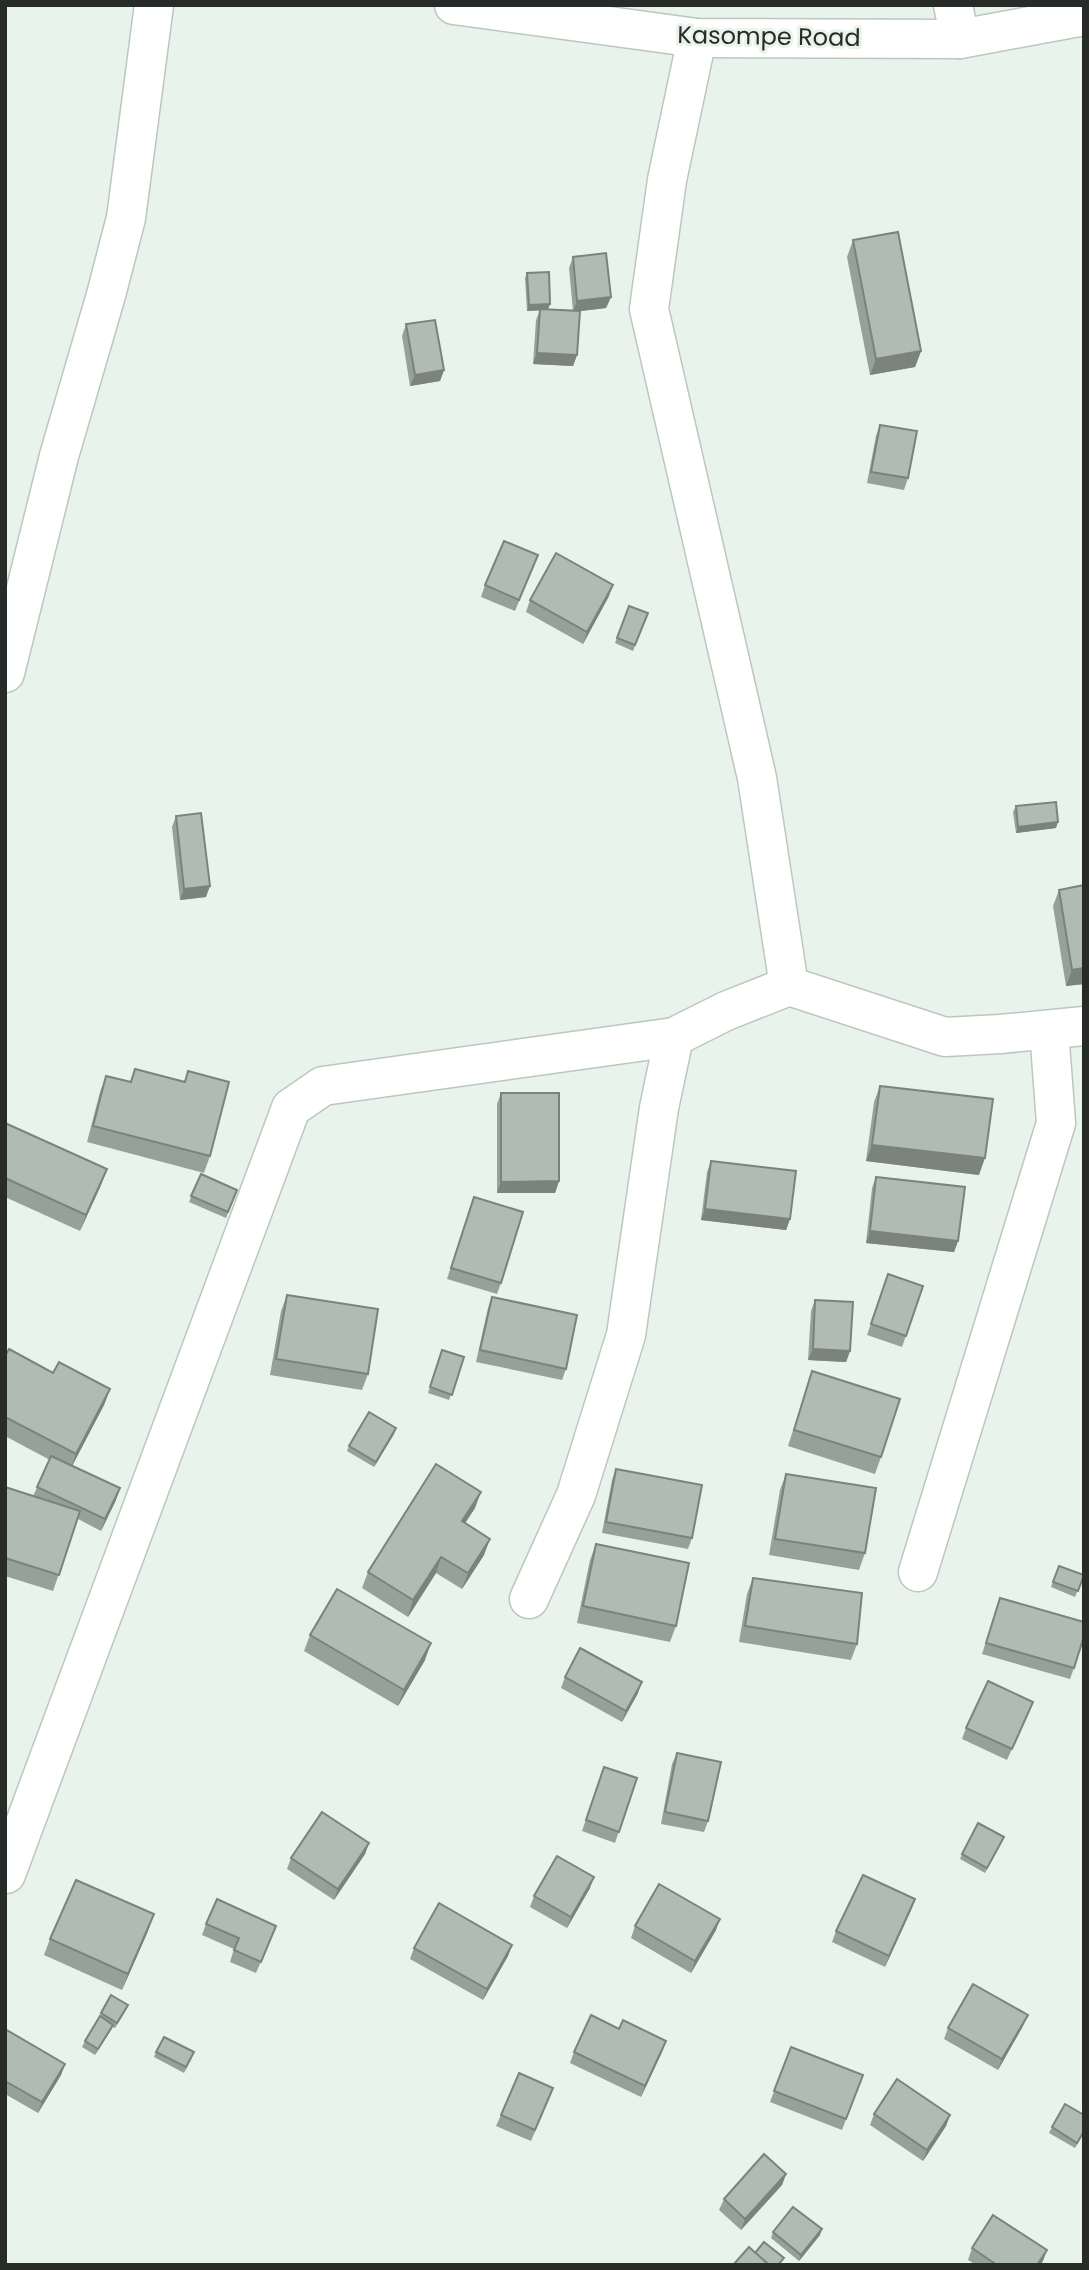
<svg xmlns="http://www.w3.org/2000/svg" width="1089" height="2270" viewBox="0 0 1089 2270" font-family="Poppins,sans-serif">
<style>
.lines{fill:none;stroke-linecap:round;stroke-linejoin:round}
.minor-casing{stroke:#bbc7bf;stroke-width:41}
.minor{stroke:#fff;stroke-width:38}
.wall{fill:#96a19a}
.shaded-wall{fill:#7a837d}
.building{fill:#afbbb3;stroke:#7a837d;stroke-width:2}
.labels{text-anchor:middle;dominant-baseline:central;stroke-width:6;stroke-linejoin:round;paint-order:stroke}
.street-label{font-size:24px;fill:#272c29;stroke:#e7f3eb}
</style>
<rect width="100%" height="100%" fill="#e7f3eb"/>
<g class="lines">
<g class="minor-casing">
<g id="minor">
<polyline points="454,5 697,38 960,39 1084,16"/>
<polyline points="953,5 960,39"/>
<polyline points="697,38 667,180 649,309 757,778 789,986"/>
<polyline points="5,673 59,456 106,295 126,218 154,5"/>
<polyline points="918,1572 1056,1123 1049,1030"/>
<polyline points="529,1599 576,1495 626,1335 659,1108 674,1037"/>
<polyline points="6,1874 291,1108 323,1086 674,1037 726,1011 789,986 945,1037 1000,1034 1084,1026"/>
</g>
</g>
<use href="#minor" class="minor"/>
</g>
<g class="wall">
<polygon points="853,240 921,351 915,367 870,375 847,257"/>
<polygon points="573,257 611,297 606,308 580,311 577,355 573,366 533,364 536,320 540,310 527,311 525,278 527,273 548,309 573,311 569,268"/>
<polygon points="406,324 444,370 440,381 410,386 402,336"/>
<polygon points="880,425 908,478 904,490 867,483 876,436"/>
<polygon points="538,555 515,611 481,597 485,585"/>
<polygon points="609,596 583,644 526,612 530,600"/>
<polygon points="629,606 648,613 633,651 615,643"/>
<polygon points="1016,806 1056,828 1016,833 1013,812"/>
<polygon points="176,816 206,897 180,900 172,827"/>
<polygon points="1059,890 1084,984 1066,986 1053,906"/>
<polygon points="135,1069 185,1082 188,1071 210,1156 204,1173 87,1142 100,1092 106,1076 130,1082"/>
<polygon points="880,1086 979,1175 866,1161 874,1102"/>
<polygon points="501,1093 559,1181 555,1193 497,1193 497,1104"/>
<polygon points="5,1123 101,1185 80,1231 5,1197"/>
<polygon points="711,1161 790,1219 786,1230 701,1220 707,1172"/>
<polygon points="201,1174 237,1190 226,1218 189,1202"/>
<polygon points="876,1177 958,1241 954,1252 866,1243 872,1188"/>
<polygon points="470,1208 501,1283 497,1294 447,1279"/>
<polygon points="888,1274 923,1286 902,1347 867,1335"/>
<polygon points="287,1295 368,1374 362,1390 270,1375 281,1311"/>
<polygon points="492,1297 566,1369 562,1380 476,1362 488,1308"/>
<polygon points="815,1300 850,1351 846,1362 808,1360 811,1311"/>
<polygon points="442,1350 464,1357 449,1400 428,1393"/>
<polygon points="5,1356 53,1373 110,1389 104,1405 72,1466 116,1500 101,1531 78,1519 53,1591 5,1576 5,1487 33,1496 50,1460 5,1436"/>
<polygon points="812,1371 881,1457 875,1474 788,1446"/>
<polygon points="396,1428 394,1434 374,1467 347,1451 349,1446"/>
<polygon points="616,1469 692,1538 688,1549 602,1533 612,1480"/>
<polygon points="786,1474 865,1553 859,1570 769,1555 780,1490"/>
<polygon points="475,1508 465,1523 484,1555 462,1589 436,1573 408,1617 362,1588 368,1572"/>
<polygon points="596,1544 676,1626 670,1642 577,1623 590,1560"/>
<polygon points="1059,1566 1084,1575 1075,1597 1051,1587"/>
<polygon points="753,1578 857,1644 851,1660 739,1642 747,1594"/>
<polygon points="1000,1598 1074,1668 1070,1679 982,1654"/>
<polygon points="310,1635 425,1660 398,1706 304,1651"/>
<polygon points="565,1677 638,1693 622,1722 561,1688"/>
<polygon points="1033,1702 1007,1760 962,1739 966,1728"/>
<polygon points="677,1753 708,1821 704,1832 661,1824 672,1764"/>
<polygon points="604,1767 637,1778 615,1843 582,1831"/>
<polygon points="1002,1842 985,1873 960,1859 962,1854"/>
<polygon points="369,1843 365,1854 334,1900 287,1869 291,1858"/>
<polygon points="590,1888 567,1928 530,1907 534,1896"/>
<polygon points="915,1899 911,1910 885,1967 832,1942 836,1931"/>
<polygon points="206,1924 276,1926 256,1973 230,1962 234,1949 202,1935"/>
<polygon points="635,1926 716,1930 691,1973 631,1938"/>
<polygon points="148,1931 122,1990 44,1955 50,1939"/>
<polygon points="512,1945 508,1956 483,2000 410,1959 414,1948"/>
<polygon points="126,2010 115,2028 112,2027 95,2055 82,2047 85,2041 99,2018 101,2013"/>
<polygon points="1023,2026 998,2070 944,2039 948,2028"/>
<polygon points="5,2029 65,2064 61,2075 38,2113 5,2094"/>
<polygon points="619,2029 666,2041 662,2052 641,2097 570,2063 574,2052"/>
<polygon points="791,2047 863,2075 842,2130 770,2102"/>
<polygon points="156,2052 192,2058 184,2073 154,2057"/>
<polygon points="549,2099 531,2141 496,2126 501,2115"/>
<polygon points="874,2114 950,2115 946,2126 923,2161 870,2125"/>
<polygon points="1084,2115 1084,2133 1075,2148 1049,2133 1052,2127"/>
<polygon points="786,2174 782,2185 741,2230 719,2210 724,2199"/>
<polygon points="773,2232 820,2235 799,2261 771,2238"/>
<polygon points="972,2248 1043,2261 1040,2265 976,2265 968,2260"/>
</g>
<g class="shaded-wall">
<polygon points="611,297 606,308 573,312 577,301"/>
<polygon points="550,304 548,310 527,311 529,305"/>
<polygon points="921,351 915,367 870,375 876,359"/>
<polygon points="537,353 577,355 573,366 533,364"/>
<polygon points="444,370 440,381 410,386 415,375"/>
<polygon points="613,585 609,596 583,644 587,632"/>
<polygon points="1058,822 1056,828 1016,833 1018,827"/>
<polygon points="210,886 206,897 180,900 184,889"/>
<polygon points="1084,968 1084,984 1066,986 1072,970"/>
<polygon points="872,1145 985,1158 979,1175 866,1161"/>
<polygon points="107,1169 101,1185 80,1231 86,1215"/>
<polygon points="559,1181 555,1193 497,1193 501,1182"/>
<polygon points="705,1209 790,1219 786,1230 701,1220"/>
<polygon points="870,1231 958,1241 954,1252 866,1243"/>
<polygon points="813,1349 850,1351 846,1362 808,1360"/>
<polygon points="110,1389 104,1405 70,1470 76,1454"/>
<polygon points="396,1428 394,1434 374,1467 376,1462"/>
<polygon points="120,1488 116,1500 101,1531 105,1519"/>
<polygon points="481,1492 475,1508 456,1537 462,1521"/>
<polygon points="490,1539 484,1555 462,1589 468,1573"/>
<polygon points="441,1557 436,1573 408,1617 413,1600"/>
<polygon points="431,1643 425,1660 398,1706 404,1690"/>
<polygon points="642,1682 638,1693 622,1722 626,1711"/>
<polygon points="369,1843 365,1854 334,1900 338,1889"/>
<polygon points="594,1877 590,1888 567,1928 571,1917"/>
<polygon points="915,1899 911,1910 885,1967 889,1956"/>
<polygon points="154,1914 148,1931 122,1990 128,1974"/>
<polygon points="720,1919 716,1930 691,1973 695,1961"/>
<polygon points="512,1945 508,1956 483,2000 487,1989"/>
<polygon points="1028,2015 1023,2026 998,2070 1002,2059"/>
<polygon points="113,2025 111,2030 95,2055 98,2049"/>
<polygon points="666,2041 662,2052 641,2097 645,2086"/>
<polygon points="65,2064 61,2075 38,2113 42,2102"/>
<polygon points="950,2115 946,2126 923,2161 927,2150"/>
<polygon points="786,2174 782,2185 741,2230 745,2219"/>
<polygon points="822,2229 820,2235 799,2261 801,2255"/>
<polygon points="1047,2250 1043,2261 1040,2265 1037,2265"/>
</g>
<g class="building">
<polygon points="898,232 921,351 876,359 853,240"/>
<polygon points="606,253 611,297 577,301 573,257"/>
<polygon points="549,272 550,304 529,305 527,273"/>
<polygon points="540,309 580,311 577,355 537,353"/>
<polygon points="435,320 444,370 415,375 406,324"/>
<polygon points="880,425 917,431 908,478 871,472"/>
<polygon points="504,541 538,555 519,600 485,585"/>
<polygon points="556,553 613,585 587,632 530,600"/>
<polygon points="629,606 648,613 635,645 617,638"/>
<polygon points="1056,802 1058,822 1018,827 1016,806"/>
<polygon points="201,813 210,886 184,889 176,816"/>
<polygon points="1084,885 1084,968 1072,970 1059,890"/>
<polygon points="135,1069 185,1082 188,1071 229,1082 210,1156 93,1126 106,1076 131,1082"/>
<polygon points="880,1086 993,1099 985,1158 872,1145"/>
<polygon points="501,1093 559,1093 559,1181 501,1182"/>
<polygon points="5,1123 107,1169 86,1215 5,1178"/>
<polygon points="711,1161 796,1171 790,1219 705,1209"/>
<polygon points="201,1174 237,1190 228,1212 191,1196"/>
<polygon points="876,1177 965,1187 958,1241 870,1231"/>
<polygon points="474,1197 523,1212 501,1283 451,1268"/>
<polygon points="888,1274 923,1286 906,1336 871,1324"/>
<polygon points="287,1295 378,1309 368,1374 276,1359"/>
<polygon points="492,1297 577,1315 566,1369 480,1350"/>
<polygon points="815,1300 853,1302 850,1351 813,1349"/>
<polygon points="9,1349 53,1373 59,1362 110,1389 76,1454 5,1417 5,1356"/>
<polygon points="442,1350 464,1357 452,1395 430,1387"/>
<polygon points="812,1371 900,1399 881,1457 794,1430"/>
<polygon points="369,1412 396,1428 376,1462 349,1446"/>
<polygon points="51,1456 120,1488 105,1519 37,1487"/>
<polygon points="436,1464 481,1492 462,1521 490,1539 468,1573 441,1557 413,1600 368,1572"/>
<polygon points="616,1469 702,1485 692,1538 606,1522"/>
<polygon points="786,1474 876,1488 865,1553 775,1539"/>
<polygon points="5,1487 80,1511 59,1575 5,1558"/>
<polygon points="596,1544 689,1563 676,1626 583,1606"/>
<polygon points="1059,1566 1084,1575 1078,1591 1053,1582"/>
<polygon points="753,1578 862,1593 857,1644 745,1626"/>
<polygon points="337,1589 431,1643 404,1690 310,1635"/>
<polygon points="1000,1598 1084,1622 1084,1636 1074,1668 986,1643"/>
<polygon points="580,1648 642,1682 626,1711 565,1677"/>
<polygon points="988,1681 1033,1702 1012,1749 966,1728"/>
<polygon points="677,1753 721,1762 708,1821 665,1812"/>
<polygon points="604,1767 637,1778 619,1832 586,1820"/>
<polygon points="322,1812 369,1843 338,1889 291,1858"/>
<polygon points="978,1823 1004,1837 987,1868 962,1854"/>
<polygon points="557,1856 594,1877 571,1917 534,1896"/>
<polygon points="863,1875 915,1899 889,1956 836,1931"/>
<polygon points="76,1880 154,1914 128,1974 50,1939"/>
<polygon points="659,1884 720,1919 695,1961 635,1926"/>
<polygon points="217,1899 276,1926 261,1962 234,1950 239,1938 206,1924"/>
<polygon points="439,1903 512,1945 487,1989 414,1948"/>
<polygon points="973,1984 1028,2015 1002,2059 948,2028"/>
<polygon points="111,1995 128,2005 117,2023 101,2013"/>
<polygon points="591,2015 619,2029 623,2020 666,2041 645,2086 574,2052"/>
<polygon points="100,2016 113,2025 98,2049 85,2041"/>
<polygon points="5,2029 65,2064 42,2102 5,2081"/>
<polygon points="164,2037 194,2052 186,2067 156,2052"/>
<polygon points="791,2047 863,2075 846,2119 774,2091"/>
<polygon points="519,2073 553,2088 535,2130 501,2115"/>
<polygon points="897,2079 950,2115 927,2150 874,2114"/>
<polygon points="1065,2104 1084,2115 1084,2131 1077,2143 1052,2127"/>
<polygon points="764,2154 786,2174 745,2219 724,2199"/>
<polygon points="793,2207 822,2229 801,2255 773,2232"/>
<polygon points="993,2215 1047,2250 1037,2265 997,2265 972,2248"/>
<polygon points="764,2242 784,2258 778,2265 769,2265 755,2253"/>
<polygon points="749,2247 769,2265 733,2265"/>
</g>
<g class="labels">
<g class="street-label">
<text transform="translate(769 36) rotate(1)">Kasompe Road</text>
</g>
</g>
<rect width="1089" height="2270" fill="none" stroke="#272c29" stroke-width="14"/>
</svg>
